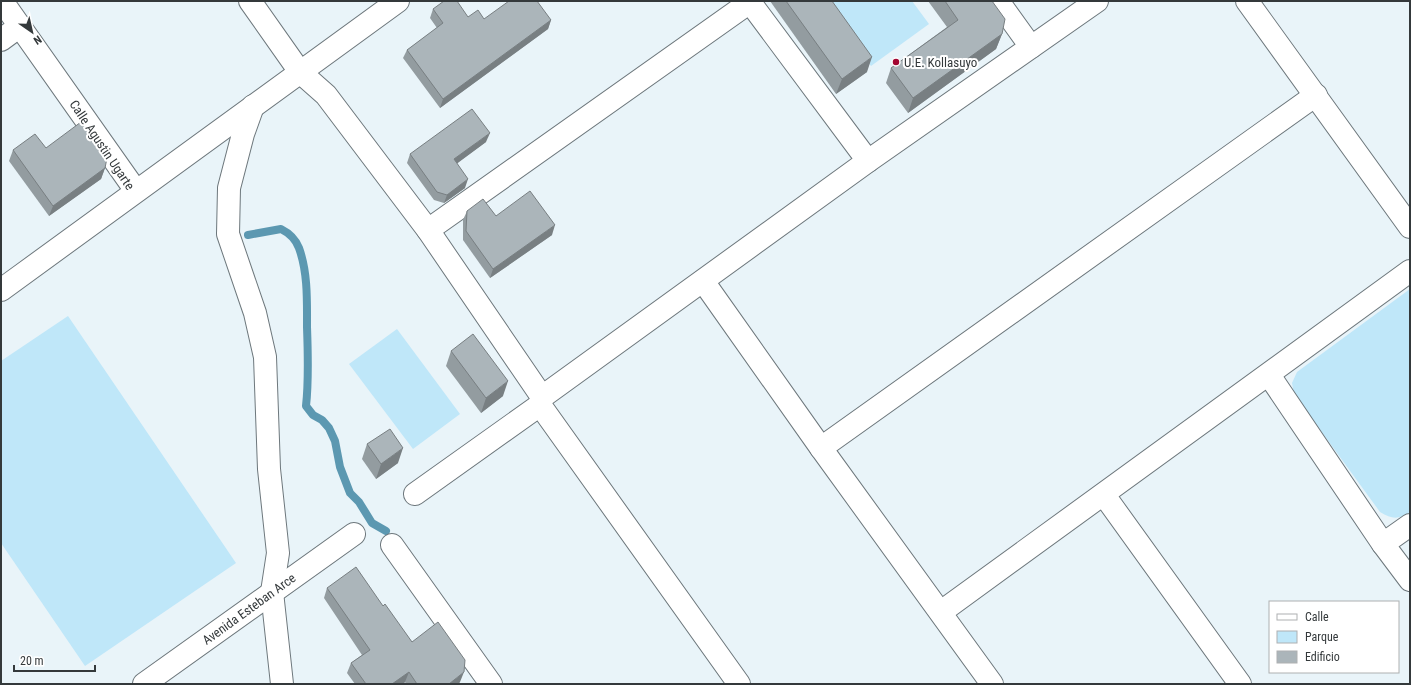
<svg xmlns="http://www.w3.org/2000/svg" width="1411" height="685" viewBox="0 0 1411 685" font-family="'Roboto Condensed',sans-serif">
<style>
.green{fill:#bfe7f9}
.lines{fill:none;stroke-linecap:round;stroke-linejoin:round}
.stream{stroke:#5c98b1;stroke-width:8}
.minor-casing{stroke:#6d777c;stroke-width:24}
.minor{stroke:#fff;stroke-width:22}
.wall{fill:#939ca0}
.shaded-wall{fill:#787f82}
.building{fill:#abb5ba;stroke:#787f82}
.poi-dot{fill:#a30531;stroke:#fff;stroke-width:1.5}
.labels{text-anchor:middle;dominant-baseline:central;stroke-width:4;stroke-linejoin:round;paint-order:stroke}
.poi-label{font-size:13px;fill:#34393b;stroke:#fff;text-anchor:start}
.street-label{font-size:13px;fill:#34393b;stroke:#fff}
</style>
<rect width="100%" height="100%" fill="#e9f4f9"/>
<g class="green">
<polygon points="824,1 912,1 929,24 871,66"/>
<path d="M1410,289v223c-12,8 -18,7 -30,0l-86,-118 -2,-11 5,-11z"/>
<polygon points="68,316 236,563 85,666 1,543 1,361"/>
<polygon points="397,329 460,414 413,449 349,364"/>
</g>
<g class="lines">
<path class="stream" d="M248,235l33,-6c8,4 15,11 18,19 9,25 8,53 8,79 1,27 2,53 -1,79l7,9 9,5 7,8 6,13 5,26 10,26 9,9 13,21 14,8"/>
<g class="minor-casing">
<g id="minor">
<polyline points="2,1 136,191"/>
<polyline points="250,1 300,72 326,95 428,230 542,397 540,405 739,684"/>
<polyline points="749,1 868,161"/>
<polyline points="998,1 1031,47"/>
<polyline points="1247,1 1410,227"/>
<polyline points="1,40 20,26"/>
<polyline points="253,106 243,134 229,188 228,234 255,313 265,357 269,469 278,553 272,592 282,684"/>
<polyline points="428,230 750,2"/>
<polyline points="703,281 821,448 992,684"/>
<polyline points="1,290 398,1"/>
<polyline points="1269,375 1383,544 1410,580"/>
<polyline points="542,397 868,161 1097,1"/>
<polyline points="821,448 1316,95"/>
<polyline points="415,494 540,405"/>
<polyline points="1104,495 1240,684"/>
<polyline points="1383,544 1410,525"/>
<polyline points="392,545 491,684"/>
<polyline points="941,612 1410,271"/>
<polyline points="144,684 354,534"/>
</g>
</g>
<use href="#minor" class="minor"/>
</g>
<g class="wall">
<polygon points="770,1 832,1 867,72 836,94"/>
<polygon points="928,1 992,1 1002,34 996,49 908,113 886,83 891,68 947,27"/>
<polygon points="433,9 468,17 484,19 551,20 548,29 440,108 403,58 407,50 437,28 430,18"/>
<polygon points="486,142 457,163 465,188 444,203 434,200 407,163 410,154"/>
<polygon points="46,148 105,168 101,179 49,216 9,161 13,150"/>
<polygon points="467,211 496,216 552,235 490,278 463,240 463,220"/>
<polygon points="451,351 503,396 481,413 446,366"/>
<polygon points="367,444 398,463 376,479 362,459"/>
<polygon points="327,588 383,606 412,642 460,682 458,684 406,684 405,682 403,684 355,684 347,673 351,663 362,655 324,598"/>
</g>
<g class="shaded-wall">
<polygon points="551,20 548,29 440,108 443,99"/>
<polygon points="1002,34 996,49 908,113 913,98"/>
<polygon points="872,57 867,72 836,94 842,79"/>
<polygon points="490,133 486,142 451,168 454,159"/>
<polygon points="105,168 101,179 49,216 53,206"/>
<polygon points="468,179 465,188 444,203 447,195"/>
<polygon points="555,225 552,235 490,278 493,269"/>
<polygon points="508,381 503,396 481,413 486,398"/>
<polygon points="403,448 398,463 376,479 381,464"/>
<polygon points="409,672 405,682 403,684 392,684"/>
<polygon points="464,672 460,682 458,684 449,684"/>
</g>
<g class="building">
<polygon points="444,1 457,1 468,17 478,10 484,19 509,1 537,1 551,20 443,99 407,50 443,23 433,9"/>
<polygon points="786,1 832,1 872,57 842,79"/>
<polygon points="945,1 992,1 1005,19 1002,34 913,98 891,68 958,20"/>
<polygon points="472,109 490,133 454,159 468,179 447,195 437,192 410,154"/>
<polygon points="81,122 107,158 105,168 53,206 13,150 35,134 46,148"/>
<polygon points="530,191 555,225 493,269 466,231 467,211 483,199 496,216"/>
<polygon points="473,334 508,381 486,398 451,351"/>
<polygon points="390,429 403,448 381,464 367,444"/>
<polygon points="356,567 383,606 385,604 412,642 438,622 465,660 464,672 449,684 417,684 409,672 392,684 366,684 351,663 370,650 327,588"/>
</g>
<circle class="poi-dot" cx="896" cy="62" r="4"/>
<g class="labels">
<g class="poi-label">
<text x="904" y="62">U.E. Kollasuyo</text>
</g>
<g class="street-label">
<text transform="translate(102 145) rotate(56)">Calle Agustin Ugarte</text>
<text transform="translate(249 609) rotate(-36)">Avenida Esteban Arce</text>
</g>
</g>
<rect width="1411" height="685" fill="none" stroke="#34393b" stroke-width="4"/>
<rect x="1269" y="601" width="130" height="72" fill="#ffffff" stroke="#aeb0b1"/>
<rect x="1277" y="614" width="20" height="6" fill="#ffffff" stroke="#aeb0b1"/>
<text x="1305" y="621" font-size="12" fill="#34393b">Calle</text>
<rect x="1277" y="631" width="20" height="12" fill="#bfe7f9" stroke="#aeb0b1"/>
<text x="1305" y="641" font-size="12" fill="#34393b">Parque</text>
<rect x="1277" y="651" width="20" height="12" fill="#abb5ba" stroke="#aeb0b1"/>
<text x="1305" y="661" font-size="12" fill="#34393b">Edificio</text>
<g transform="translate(32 32) rotate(146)" stroke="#ffffff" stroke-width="3" paint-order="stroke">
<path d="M0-3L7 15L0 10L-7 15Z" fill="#34393b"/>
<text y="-6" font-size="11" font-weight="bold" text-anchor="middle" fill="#34393b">N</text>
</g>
<path d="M14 665v6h81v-6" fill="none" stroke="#34393b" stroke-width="2"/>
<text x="20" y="665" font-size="12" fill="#34393b" stroke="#ffffff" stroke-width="3" paint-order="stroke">20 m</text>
</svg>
